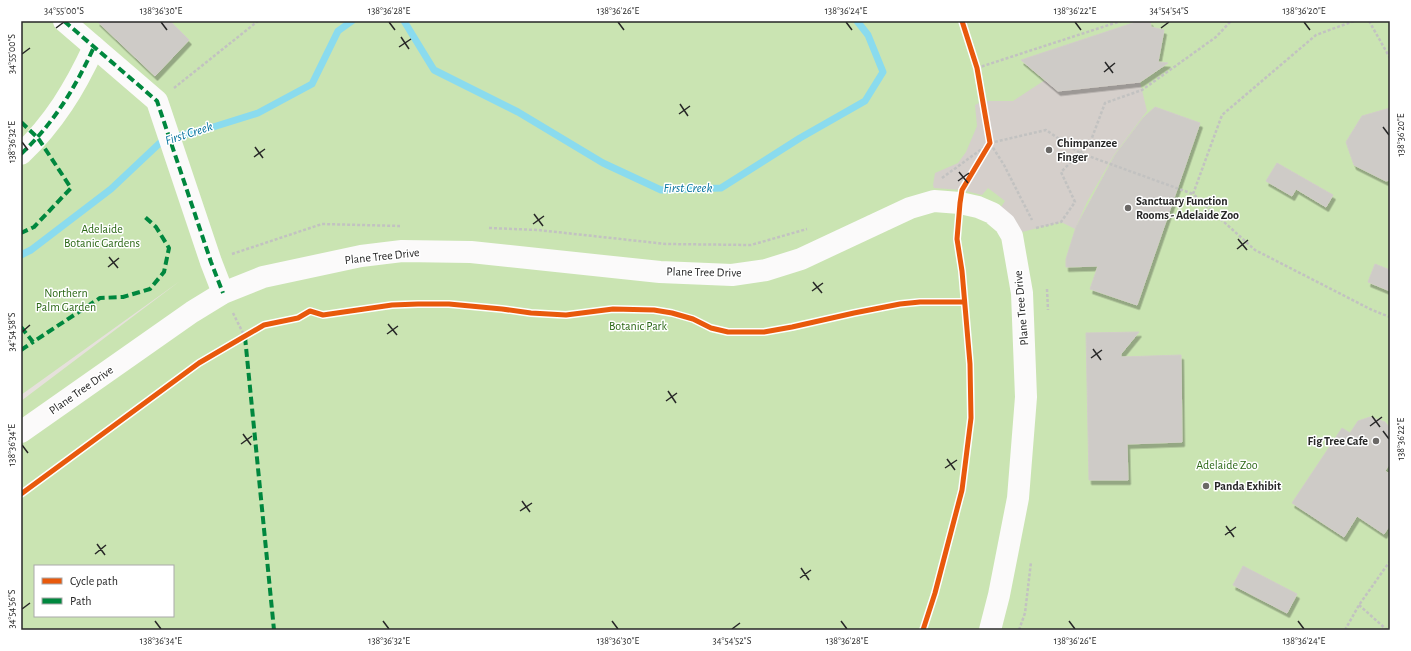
<svg xmlns="http://www.w3.org/2000/svg" width="1411" height="651" viewBox="0 0 1411 651" font-family="'Alegreya Sans',sans-serif">
<style>
.green{fill:#cae4b2;fill-rule:evenodd}
.plaza{fill:#d5cfcb}
.lines{fill:none;stroke-linecap:round;stroke-linejoin:round}
.stream{stroke:#8adbee;stroke-width:7}
.building{fill:#cecbc7;stroke:#d1cdc8;filter:url(#shadow)}
.path{stroke:#c2c2c1;stroke-width:2.5;stroke-dasharray:3 2;stroke-linecap:butt}
.minor{stroke:#fbfafa;stroke-width:22}
.quiet{stroke:#00873e;stroke-width:4;stroke-dasharray:8 4;stroke-linecap:butt}
.cycleway-casing{stroke:#fff;stroke-width:8}
.cycleway{stroke:#e8590c;stroke-width:5}
.ticks{fill:none;stroke:#272727;stroke-width:1.5}
.poi-dot{fill:#6a6866;stroke:#fff;stroke-width:1.5}
.labels{text-anchor:middle;dominant-baseline:central;stroke-width:3;stroke-linejoin:round;paint-order:stroke}
.poi-label{font-size:12px;font-weight:bold;fill:#272727;stroke:#fff;text-anchor:start}
.park-label{font-size:12px;fill:#2b6715;stroke:#fff}
.street-label{font-size:12px;fill:#272727;stroke:#fff}
.water-label{font-size:13px;font-style:italic;fill:#05739d;stroke:#fff}
.neatline{fill:none;stroke:#272727;stroke-width:1.5}
.ticks-label{font-size:10px;text-anchor:middle;fill:#272727}
</style>
<defs>
<filter id="shadow"><feDropShadow dx="2.5" dy="4.5" stdDeviation="0" flood-color="#0004"/></filter>
</defs>
<rect width="100%" height="100%" fill="#e6e1dc"/>
<path class="green" d="M21,21h1369v609h-1369v-229l159,-120 -159,114zM35,566h138v50h-138z"/>
<polygon class="plaza" points="1045,80 1058,91 1140,82 1147,111 1114,155 1087,202 1075,229 1061,222 1022,232 1014,221 1001,207 1005,201 988,188 982,195 962,190 934,188 933,185 935,173 958,163 966,152 977,126 975,105 983,101 1013,101"/>
<g class="lines">
<g class="stream">
<polyline points="404,21 434,70 518,112 603,163 661,190 721,188 800,138 865,101 883,72 868,35 857,21"/>
<polyline points="21,255 31,250 111,189 163,140 210,128 258,113 312,84 338,31 352,21"/>
</g>
</g>
<g class="building">
<polygon points="97,21 170,21 189,40 155,76"/>
<polygon points="1139,21 1150,21 1151,27 1164,30 1158,62 1168,63 1140,82 1058,91 1021,60"/>
<polygon points="1155,107 1200,123 1137,305 1090,289 1098,266 1066,267 1066,259 1076,227 1115,155 1143,118"/>
<polygon points="1390,108 1390,180 1386,181 1354,165 1346,142 1362,116"/>
<polygon points="1277,163 1333,195 1326,207 1296,189 1292,196 1266,181"/>
<polygon points="1375,264 1390,270 1390,291 1368,282"/>
<polygon points="1139,332 1121,354 1121,357 1181,355 1182,442 1127,444 1128,480 1089,480 1086,333"/>
<polygon points="1370,417 1385,422 1390,428 1390,463 1385,471 1390,474 1390,525 1384,534 1357,516 1344,537 1292,503 1342,428 1350,433 1358,421"/>
<polygon points="1243,566 1297,594 1287,613 1233,585"/>
</g>
<g class="lines">
<g class="path">
<polyline points="1354,21 1316,35 1222,115 1193,194 1255,250 1372,310 1390,317"/>
<polyline points="1369,21 1390,58"/>
<polyline points="977,68 1121,21"/>
<polyline points="174,88 258,21"/>
<polyline points="990,143 1046,130 1080,153 1193,194"/>
<polyline points="942,178 990,143 1004,165 1032,220"/>
<polyline points="489,228 538,230 666,244 751,245 807,229"/>
<polyline points="1036,228 1061,222 1075,202 1061,172 1090,143 1105,103 1142,90 1216,37 1231,21"/>
<polyline points="232,254 322,224 400,226"/>
<polyline points="1047,289 1048,310"/>
<polyline points="233,313 245,337"/>
<polyline points="1359,605 1387,630"/>
<polyline points="1019,630 1025,613 1031,562"/>
<polyline points="1345,630 1359,605 1390,561"/>
</g>
<g class="minor">
<polyline points="64,21 157,101 211,262 223,293"/>
<path d="M21,154c33,-31 54,-66 73,-107"/>
<polyline points="21,432 192,312 223,293 263,277 361,256 402,251 471,252 660,272 732,275 766,270 801,259 910,208 934,201 960,203 978,207 992,213 1005,224 1012,236 1022,293 1026,397 1018,498 999,595 990,630"/>
</g>
<g class="quiet">
<polyline points="64,21 157,101 211,262 223,293"/>
<polyline points="21,122 38,138 71,188 34,227 21,233"/>
<path d="M21,154c33,-31 54,-66 73,-107"/>
<polyline points="21,327 33,342 100,298 123,297 150,289 164,272 169,248 156,227 145,217"/>
<polyline points="245,337 274,630"/>
<polyline points="21,350 33,342"/>
</g>
<g class="cycleway-casing">
<g id="cycleway">
<polyline points="21,494 199,363 264,325 298,318 310,311 323,315 392,305 418,304 449,304 502,309 531,313 566,315 613,309 654,310 672,313 693,319 711,328 728,332 764,332 792,327 854,313 900,304 920,302 964,302"/>
<polyline points="923,630 935,593 962,490 971,418 970,364 962,271 957,239 960,203 962,190 990,143 977,68 962,21"/>
</g>
</g>
<use href="#cycleway" class="cycleway"/>
</g>
<path class="ticks" d="M161,22l6,8M389,22l6,8M618,22l6,8M846,22l6,8M1075,22l6,8M1304,22l6,8M56,28l8,-6M1161,28l8,-6M401,37l8,12M399,47l12,-8M22,54l8,-6M1105,62l8,11M1104,72l11,-9M680,104l8,12M679,114l11,-8M1383,127l6,8M22,142l6,8M255,147l8,11M254,157l11,-8M959,172l9,11M958,181l11,-8M534,214l9,12M533,224l11,-8M1238,239l9,11M1237,249l11,-9M109,257l9,11M108,267l11,-9M813,282l9,11M812,291l11,-8M388,324l9,11M22,332l8,-7M387,334l11,-8M1093,349l8,11M1091,358l11,-8M668,391l8,12M666,401l11,-8M1372,416l8,11M1370,426l12,-9M1383,431l6,8M243,434l8,11M241,444l11,-8M22,445l6,8M947,459l8,11M945,468l12,-8M522,501l8,11M520,511l12,-8M1226,526l8,11M1225,535l11,-8M97,544l8,11M95,554l11,-9M801,568l8,12M800,578l11,-8M22,609l8,-6M155,621l6,8M383,621l6,8M612,621l6,8M841,621l6,8M1069,621l6,8M1298,621l6,8M732,629l8,-6"/>
<g class="poi-dot">
<circle cx="1049" cy="150" r="4"/>
<circle cx="1128" cy="208" r="4"/>
<circle cx="1376" cy="441" r="4"/>
<circle cx="1206" cy="486" r="4"/>
</g>
<g class="labels">
<g class="poi-label">
<text x="1057" y="143">Chimpanzee<tspan x="1057" dy="14">Finger</tspan></text>
<text x="1136" y="201">Sanctuary Function<tspan x="1136" dy="14">Rooms - Adelaide Zoo</tspan></text>
<text x="1368" y="441" text-anchor="end">Fig Tree Cafe</text>
<text x="1214" y="486">Panda Exhibit</text>
</g>
<g class="park-label">
<text x="102" y="229">Adelaide<tspan x="102" dy="14">Botanic Gardens</tspan></text>
<text x="66" y="293">Northern<tspan x="66" dy="14">Palm Garden</tspan></text>
<text x="638" y="326">Botanic Park</text>
<text x="1227" y="465">Adelaide Zoo</text>
</g>
<g class="street-label">
<text transform="translate(382 256) rotate(-6)">Plane Tree Drive</text>
<text transform="translate(704 272) rotate(1)">Plane Tree Drive</text>
<text transform="translate(1021 308) rotate(-95)">Plane Tree Drive</text>
<text transform="translate(81 390) rotate(-35)">Plane Tree Drive</text>
</g>
<g class="water-label">
<text transform="translate(189 134) rotate(-18)">First Creek</text>
<text x="688" y="188">First Creek</text>
</g>
</g>
<rect width="1411" height="651" fill="none" stroke="#ffffff" stroke-width="44"/>
<rect x="34" y="565" width="140" height="52" fill="#ffffff" stroke="#a9a9a9"/>
<rect x="42" y="578" width="20" height="6" fill="#e8590c" stroke="#a9a9a9"/>
<text x="70" y="585" font-size="12" fill="#272727">Cycle path</text>
<rect x="42" y="598" width="20" height="6" fill="#00873e" stroke="#a9a9a9"/>
<text x="70" y="605" font-size="12" fill="#272727">Path</text>
<rect x="22" y="22" width="1367" height="607" class="neatline"/>
<g class="ticks-label">
<text x="64" y="14">34°55'00"S</text>
<text x="161" y="14">138°36'30"E</text>
<text x="389" y="14">138°36'28"E</text>
<text x="618" y="14">138°36'26"E</text>
<text x="846" y="14">138°36'24"E</text>
<text x="1075" y="14">138°36'22"E</text>
<text x="1169" y="14">34°54'54"S</text>
<text x="1304" y="14">138°36'20"E</text>
<text transform="translate(11 54) rotate(-90)" y="4">34°55'00"S</text>
<text transform="translate(1400 135) rotate(-90)" y="4">138°36'20"E</text>
<text transform="translate(11 142) rotate(-90)" y="4">138°36'32"E</text>
<text transform="translate(11 332) rotate(-90)" y="4">34°54'58"S</text>
<text transform="translate(1400 439) rotate(-90)" y="4">138°36'22"E</text>
<text transform="translate(11 445) rotate(-90)" y="4">138°36'34"E</text>
<text transform="translate(11 609) rotate(-90)" y="4">34°54'56"S</text>
<text x="161" y="644">138°36'34"E</text>
<text x="389" y="644">138°36'32"E</text>
<text x="618" y="644">138°36'30"E</text>
<text x="732" y="644">34°54'52"S</text>
<text x="847" y="644">138°36'28"E</text>
<text x="1075" y="644">138°36'26"E</text>
<text x="1304" y="644">138°36'24"E</text>
</g>
</svg>
